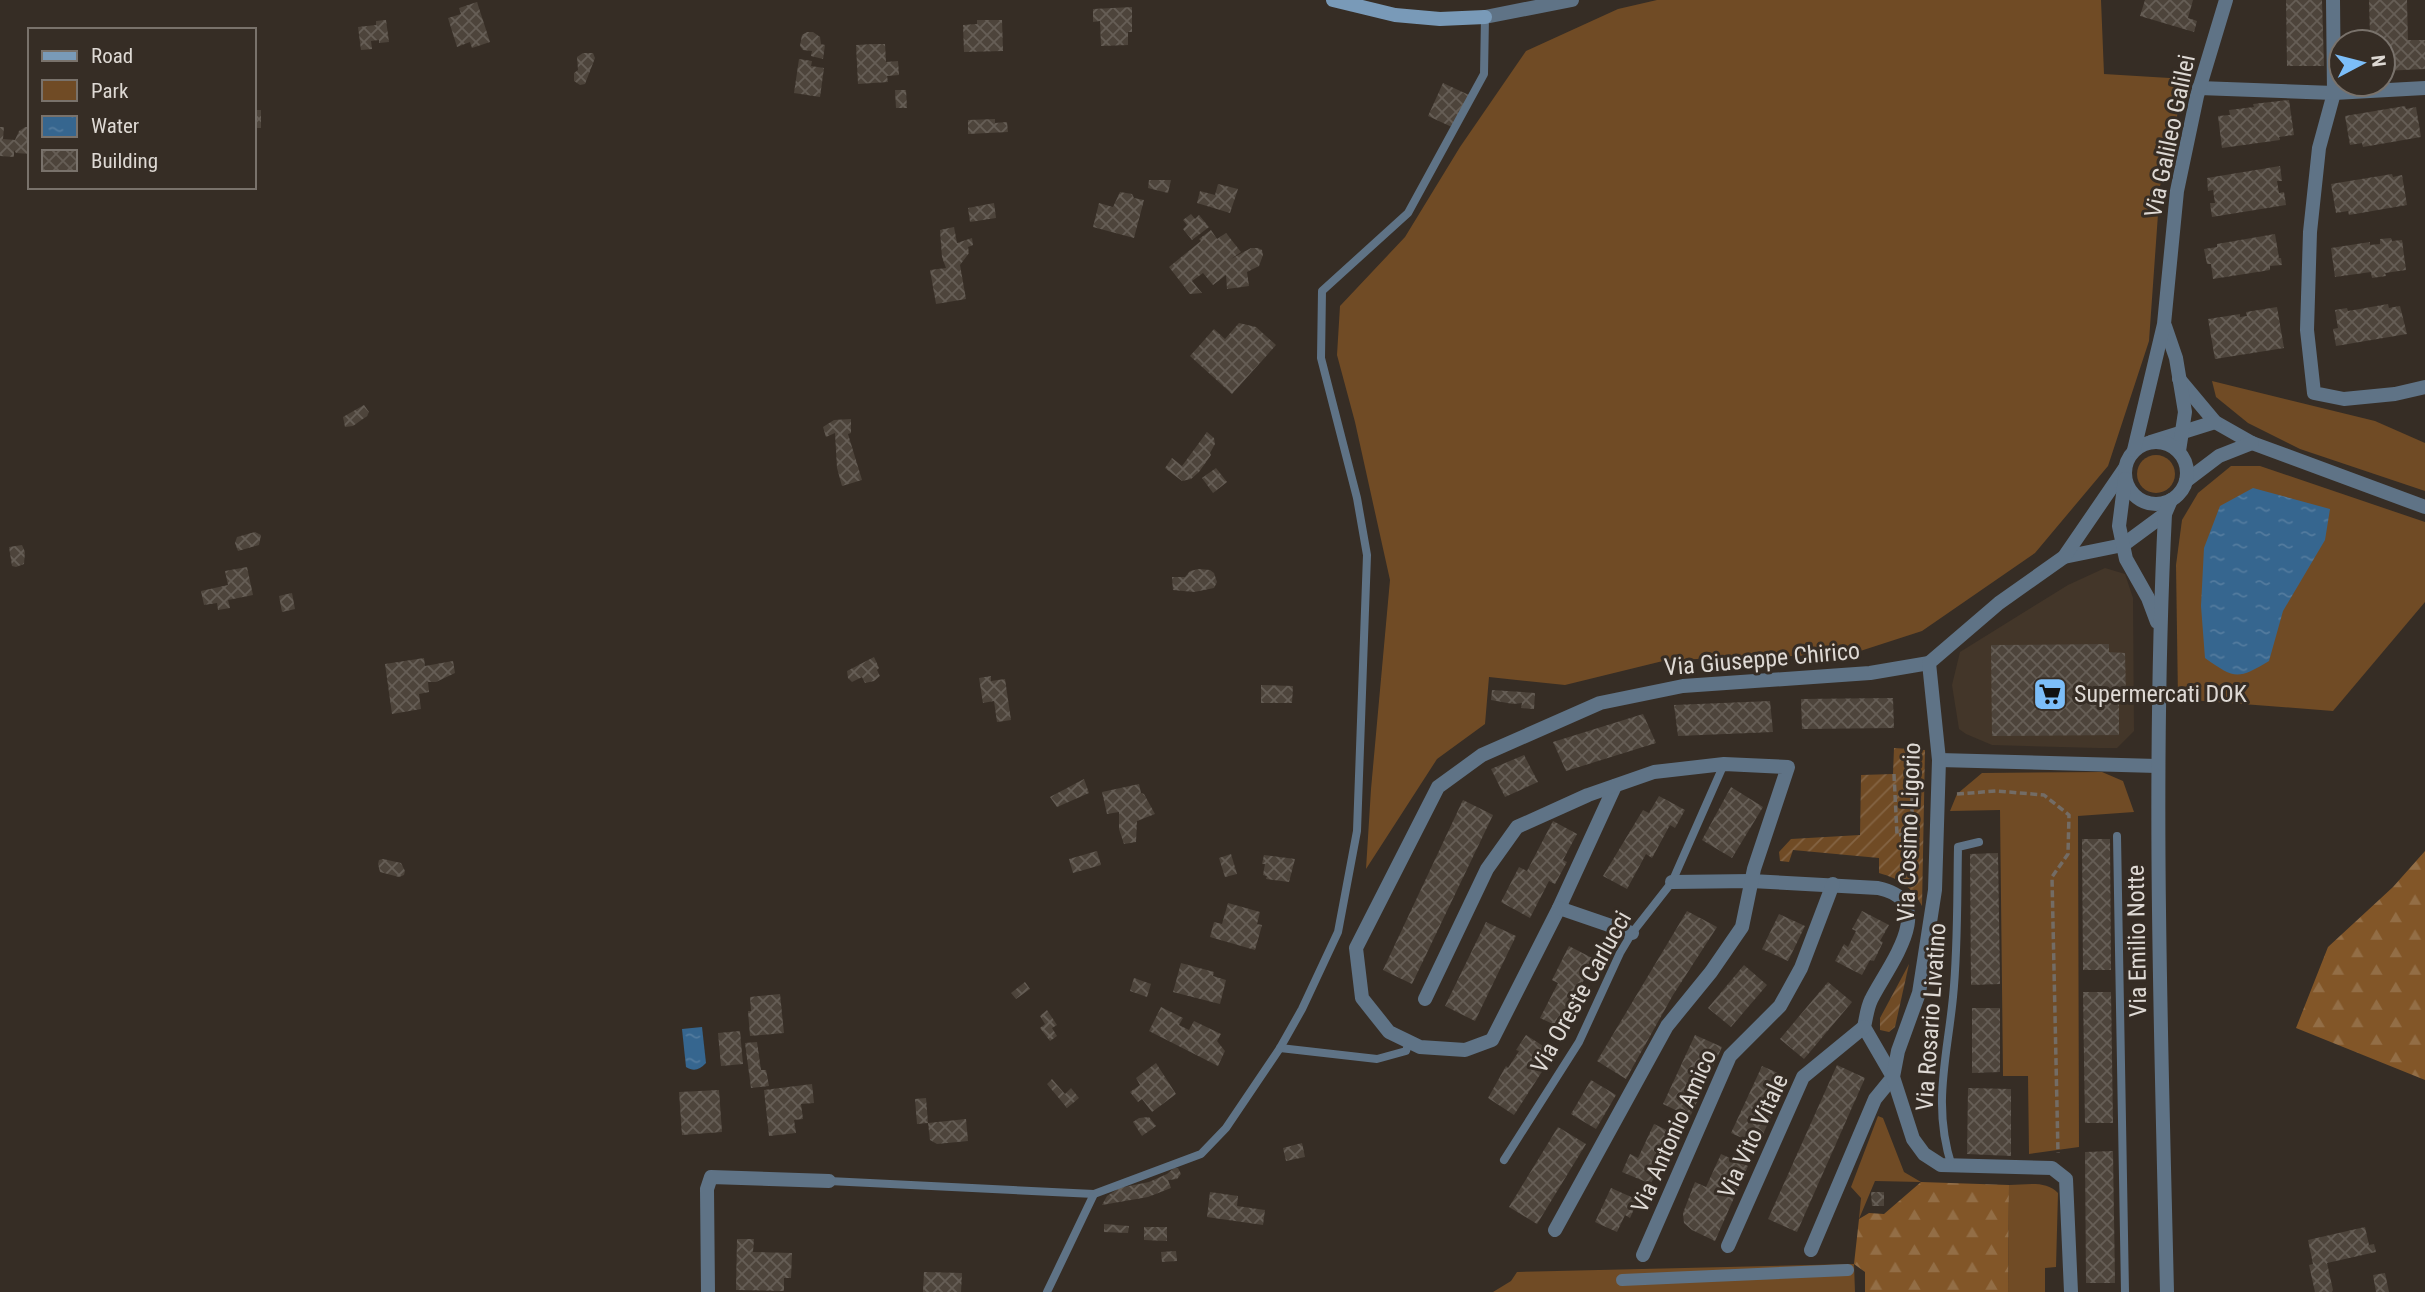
<svg xmlns="http://www.w3.org/2000/svg" width="2425" height="1292" viewBox="0 0 2425 1292" font-family="'Roboto Condensed',sans-serif">
<style>
.built{fill:#433629}
.green{fill:#704b25}
.forest{fill:url(#forest-firs)}
.garden{fill:url(#garden-furrows)}
.water{fill:url(#water-ripples)}
.building{fill:url(#building-cross-hatch)}
.lines{fill:none;stroke-linecap:round;stroke-linejoin:round}
.path{stroke:#736c65;stroke-width:3.5;stroke-dasharray:7 3.5;stroke-linecap:butt}
.service{stroke:#5f7386;stroke-width:8}
.pedestrian{stroke:#5f7386;stroke-width:12}
.minor{stroke:#5f7386;stroke-width:14}
.tertiary{stroke:#5f7386;stroke-width:14}
.secondary{stroke:#799ab8;stroke-width:14}
.labels{text-anchor:middle;dominant-baseline:central;stroke-width:6;stroke-linejoin:round;paint-order:stroke}
.street-label{font-size:24px;fill:#ded9d4;stroke:#362d25}
.poi-label{font-size:24px;fill:#ded9d4;stroke:#362d25;text-anchor:start}
</style>
<defs>
<pattern id="forest-firs" width="22" height="20" patternUnits="userSpaceOnUse" patternTransform="scale(1.75)"><rect width="22" height="20" fill="#825628"/><path d="M5 1l3.5 6h-7zM16 11l3.5 6h-7z" fill="#936e46"/></pattern>
<pattern id="garden-furrows" width="10" height="10" patternUnits="userSpaceOnUse" patternTransform="scale(1.75)"><rect width="10" height="10" fill="#704b25"/><path d="M-1 1l2-2M0 10L10 0M9 11l2-2" fill="none" stroke="#846444"/></pattern>
<pattern id="water-ripples" width="26" height="14" patternUnits="userSpaceOnUse" patternTransform="scale(1.75)"><rect width="26" height="14" fill="#36668f"/><path d="M2 4q2-2 4 0t4 0M15 11q2-2 4 0t4 0" fill="none" stroke="#537b9e"/></pattern>
<pattern id="building-cross-hatch" width="8" height="8" patternUnits="userSpaceOnUse" patternTransform="scale(1.75)"><rect width="8" height="8" fill="#4d443b"/><path d="M0 0l8 8M0 8l8-8" fill="none" stroke="#665e56"/></pattern>
</defs>
<rect width="100%" height="100%" fill="#362d25"/>
<polygon class="built" points="2105,568 2125,574 2133,598 2134,731 2117,748 2098,748 1992,745 1966,734 1959,729 1952,685 1960,652 2068,585"/>
<g class="green">
<polygon points="1657,0 2101,0 2104,74 2186,79 2160,186 2149,341 2108,466 2035,553 1922,631 1851,654 1667,660 1565,685 1489,677 1485,724 1437,759 1366,869 1371,789 1390,580 1355,422 1337,355 1340,306 1405,237 1460,147 1526,51 1618,9"/>
<polygon points="2212,381 2375,421 2425,443 2425,491 2300,449 2248,423 2216,397"/>
<circle cx="2156" cy="474" r="19"/>
<polygon points="2231,466 2260,466 2425,522 2425,602 2333,711 2178,699 2176,565 2182,520 2198,493"/>
<polygon points="2102,772 2123,781 2134,812 2078,816 2079,1147 2029,1154 2028,1076 2003,1076 2000,810 1950,811 1957,794 1982,773"/>
<polygon points="1878,1116 1883,1118 1904,1172 1921,1182 1875,1181 1859,1219 1861,1198 1851,1187"/>
<path d="M2009,1185c17,0 37,-5 49,8l-2,74 -11,1v24h-37z"/>
<polygon points="1854,1264 1855,1292 1493,1292 1511,1281 1517,1272"/>
</g>
<g class="forest">
<polygon points="2425,851 2425,1080 2296,1028 2328,947 2393,887"/>
<polygon points="1921,1182 2009,1185 2008,1292 1865,1292 1865,1272 1854,1264 1859,1219 1869,1213 1884,1214"/>
</g>
<g class="garden">
<path d="M1894,748l31,2 -3,156c-10,-19 -22,-27 -43,-33v-15l-86,-8 -4,12 -9,-1 -1,-9 12,-13 69,-4 1,-60 32,-1z"/>
<polygon points="1909,964 1895,1027 1889,1032 1880,1030 1880,1018"/>
</g>
<g class="water">
<path d="M2253,488l77,21 -5,31 -42,71 -14,50c-32,19 -34,18 -64,-3l-4,-52 3,-58 16,-42z"/>
<path d="M702,1027l4,36c-7,7 -12,9 -20,4l-4,-38z"/>
</g>
<g class="building">
<polygon points="2145,0 2193,0 2188,18 2197,21 2194,32 2140,16"/>
<polygon points="2286,0 2322,0 2324,66 2287,66"/>
<polygon points="2369,0 2407,0 2408,40 2425,40 2425,69 2383,71 2383,42 2352,42 2351,37 2370,36"/>
<polygon points="477,2 490,42 472,48 470,42 457,47 448,18 461,14 459,8"/>
<polygon points="1132,7 1132,32 1128,32 1128,45 1101,46 1100,21 1093,22 1093,9"/>
<polygon points="386,20 389,42 379,43 379,40 371,41 372,49 361,50 358,27 376,25 376,21"/>
<polygon points="977,20 1002,20 1003,51 964,52 963,25 977,24"/>
<polygon points="807,32 813,32 820,37 821,44 825,45 823,59 811,56 812,51 803,50 800,46 802,35"/>
<polygon points="874,44 885,44 886,62 898,61 899,75 887,76 888,82 858,84 856,45"/>
<polygon points="583,53 593,53 595,58 585,84 580,85 574,81 574,73 578,70 577,57"/>
<polygon points="799,59 812,61 811,66 824,68 820,97 794,93"/>
<polygon points="1443,83 1469,95 1454,128 1428,116"/>
<polygon points="895,90 906,90 907,108 896,108"/>
<polygon points="2289,100 2294,135 2279,137 2280,140 2222,148 2218,116 2230,115 2229,110 2254,107 2253,104"/>
<polygon points="2405,106 2406,109 2416,107 2421,137 2363,147 2362,143 2350,145 2345,116"/>
<rect x="254" y="110" width="7" height="18"/>
<polygon points="995,119 995,123 1007,122 1008,132 968,134 968,120"/>
<polygon points="0,127 4,127 3,139 15,140 19,131 25,127 30,127 30,154 16,153 14,150 14,157 0,156"/>
<polygon points="2280,166 2282,181 2277,181 2279,193 2284,192 2286,205 2212,217 2210,203 2215,203 2213,190 2208,191 2207,178"/>
<polygon points="2392,174 2393,177 2402,175 2407,205 2349,215 2348,211 2336,213 2331,184"/>
<polygon points="1149,180 1171,180 1168,193 1148,188"/>
<polygon points="1218,184 1238,189 1230,213 1197,203 1200,191 1215,195"/>
<polygon points="1120,192 1132,194 1134,198 1144,200 1134,238 1093,227 1099,203 1113,207"/>
<polygon points="994,203 996,218 970,222 968,208"/>
<polygon points="1191,214 1195,219 1199,215 1209,227 1192,240 1183,229 1187,225 1183,220"/>
<polygon points="954,227 957,243 972,238 973,245 968,247 969,253 960,265 966,299 936,304 930,270 946,268 942,257 940,230"/>
<polygon points="1211,230 1217,239 1226,233 1241,252 1231,259 1251,248 1258,248 1262,250 1263,255 1259,266 1247,272 1249,286 1227,289 1226,275 1213,285 1203,273 1192,281 1202,293 1190,294 1169,267 1201,241 1199,239"/>
<polygon points="2275,234 2279,258 2281,258 2282,265 2270,266 2270,270 2213,279 2211,264 2207,264 2204,249 2217,247 2217,244"/>
<polygon points="2391,238 2392,241 2402,240 2406,270 2385,273 2386,276 2372,278 2371,272 2335,277 2331,248 2370,242 2370,245 2380,244 2380,239"/>
<polygon points="2388,304 2389,308 2400,306 2407,334 2336,346 2333,329 2338,328 2335,310 2347,308 2348,311"/>
<polygon points="2277,307 2284,348 2215,359 2208,319 2240,314 2240,317 2247,316 2246,312"/>
<polygon points="1239,323 1256,327 1276,345 1232,394 1190,356 1214,329 1225,339"/>
<polygon points="364,405 369,412 367,416 353,426 345,427 343,417"/>
<polygon points="851,419 851,433 848,434 862,480 842,486 837,468 835,433 826,437 823,427 834,420"/>
<polygon points="1207,432 1214,438 1215,444 1210,453 1211,455 1199,472 1191,479 1182,481 1165,468 1172,458 1182,466"/>
<polygon points="1216,468 1227,482 1213,493 1202,478"/>
<polygon points="255,532 261,535 259,545 238,551 235,543 237,537"/>
<polygon points="22,545 25,552 24,564 16,567 12,566 9,547"/>
<polygon points="247,567 253,595 228,600 230,608 218,610 217,603 204,605 201,591 228,585 225,571"/>
<polygon points="1199,569 1210,570 1214,573 1217,582 1214,588 1194,592 1173,590 1172,577 1185,577 1190,571"/>
<polygon points="292,593 295,609 282,612 279,596"/>
<polygon points="2109,644 2109,652 2125,653 2126,696 2119,695 2119,735 1992,736 1991,645"/>
<polygon points="874,657 879,668 877,670 880,676 874,681 865,683 862,677 852,682 848,678 847,671"/>
<polygon points="424,658 425,666 453,661 455,673 436,682 428,682 429,692 419,694 421,709 392,714 385,664"/>
<polygon points="991,676 991,681 1005,679 1011,720 997,722 994,701 983,703 979,678"/>
<polygon points="1261,685 1293,686 1292,703 1261,703"/>
<polygon points="1492,690 1535,693 1534,709 1521,708 1522,703 1513,704 1491,700"/>
<polygon points="1893,698 1894,728 1802,729 1801,699"/>
<polygon points="1770,701 1773,732 1678,736 1674,705"/>
<polygon points="1643,714 1656,743 1566,771 1553,742"/>
<polygon points="1524,755 1538,782 1505,797 1491,769"/>
<polygon points="1084,779 1089,793 1057,807 1050,797"/>
<polygon points="1139,784 1141,793 1144,794 1155,814 1137,821 1136,842 1124,844 1119,829 1119,812 1107,814 1102,792"/>
<polygon points="1731,787 1763,807 1732,858 1702,840"/>
<polygon points="1659,796 1685,810 1675,828 1670,825 1652,858 1646,854 1627,889 1603,876 1643,810 1649,813"/>
<polygon points="1463,800 1493,815 1412,984 1383,970"/>
<polygon points="1553,821 1577,834 1563,860 1567,862 1555,884 1549,881 1530,918 1501,902 1519,867 1527,871"/>
<polygon points="2082,839 2110,839 2111,970 2083,970"/>
<polygon points="1097,851 1101,865 1073,873 1069,859"/>
<polygon points="1998,853 2000,984 1971,985 1970,854"/>
<polygon points="1231,854 1237,874 1225,877 1219,858"/>
<polygon points="1264,855 1295,859 1289,882 1266,879 1267,876 1263,875 1265,864 1262,864"/>
<polygon points="383,859 401,863 405,871 404,875 399,877 380,872 378,864 379,860"/>
<polygon points="1228,903 1260,912 1257,924 1262,925 1255,950 1210,937 1214,922 1222,924"/>
<polygon points="1687,911 1717,927 1673,995 1626,1079 1597,1061"/>
<polygon points="1862,911 1889,925 1880,941 1883,942 1874,961 1870,960 1862,975 1835,961 1844,944 1848,947 1856,931 1852,929"/>
<polygon points="1779,914 1805,926 1788,961 1762,949"/>
<polygon points="1486,922 1516,936 1475,1021 1445,1006"/>
<polygon points="1569,946 1594,959 1579,990 1587,994 1568,1031 1540,1018 1558,983 1552,980"/>
<polygon points="1181,963 1214,972 1213,976 1226,980 1220,1004 1173,992"/>
<polygon points="1744,965 1767,985 1731,1027 1708,1008"/>
<polygon points="1134,978 1151,984 1147,997 1130,991"/>
<polygon points="1025,982 1030,989 1016,999 1011,993"/>
<polygon points="1828,982 1852,1002 1804,1059 1780,1039"/>
<polygon points="2083,992 2111,992 2113,1123 2085,1123"/>
<polygon points="780,994 784,1033 750,1036 748,1011 751,1011 750,997"/>
<polygon points="1161,1007 1183,1018 1179,1025 1189,1030 1194,1021 1221,1034 1217,1041 1225,1051 1218,1066 1149,1031"/>
<polygon points="1972,1008 2000,1008 2000,1072 1972,1073"/>
<polygon points="1047,1010 1057,1025 1052,1028 1057,1036 1050,1041 1040,1028 1045,1024 1040,1016"/>
<polygon points="740,1031 743,1064 721,1066 718,1033"/>
<polygon points="1526,1035 1554,1053 1514,1115 1488,1098 1506,1066 1508,1068 1519,1051 1516,1050"/>
<polygon points="1695,1035 1722,1047 1690,1117 1663,1104"/>
<polygon points="757,1042 761,1070 766,1070 769,1086 751,1088 745,1043"/>
<polygon points="1156,1063 1176,1094 1152,1112 1142,1099 1138,1102 1130,1092 1140,1085 1136,1078"/>
<polygon points="1837,1065 1865,1078 1797,1232 1768,1219"/>
<polygon points="1762,1066 1789,1078 1758,1145 1731,1133"/>
<polygon points="1052,1079 1065,1094 1071,1088 1079,1098 1067,1108 1047,1084"/>
<polygon points="1591,1080 1616,1095 1596,1129 1571,1114"/>
<polygon points="812,1084 814,1103 801,1104 803,1119 794,1120 796,1133 769,1136 764,1090"/>
<polygon points="1968,1088 2011,1089 2011,1156 1967,1154"/>
<polygon points="719,1090 722,1132 682,1135 679,1092"/>
<polygon points="926,1098 928,1123 917,1124 915,1099"/>
<polygon points="1149,1117 1156,1126 1142,1136 1133,1122 1139,1118"/>
<polygon points="966,1119 968,1141 937,1144 930,1140 928,1123"/>
<polygon points="1654,1124 1681,1137 1665,1171 1658,1167 1651,1184 1622,1172 1630,1154 1638,1158"/>
<polygon points="1558,1127 1586,1144 1537,1224 1509,1207"/>
<polygon points="1302,1143 1305,1157 1286,1161 1283,1148"/>
<polygon points="2113,1151 2115,1283 2086,1283 2085,1152"/>
<polygon points="1721,1154 1748,1166 1715,1241 1692,1230 1684,1223 1683,1213 1695,1182 1706,1187"/>
<polygon points="1174,1168 1178,1168 1181,1174 1177,1179 1168,1180 1171,1188 1148,1197 1102,1205 1107,1196 1119,1188 1149,1182 1167,1174"/>
<polygon points="1611,1188 1638,1200 1630,1218 1625,1215 1617,1232 1595,1222"/>
<polygon points="1210,1192 1238,1196 1237,1206 1265,1210 1263,1225 1207,1217"/>
<polygon points="1871,1192 1884,1192 1884,1206 1872,1206"/>
<polygon points="1104,1224 1129,1226 1128,1233 1104,1232"/>
<polygon points="1144,1227 1167,1227 1167,1241 1144,1240"/>
<polygon points="2365,1227 2369,1245 2374,1244 2376,1252 2327,1263 2333,1290 2332,1292 2315,1292 2309,1265 2313,1264 2308,1240"/>
<polygon points="737,1239 754,1239 753,1252 792,1253 791,1278 784,1278 784,1291 736,1290"/>
<polygon points="1176,1251 1177,1261 1162,1262 1161,1252"/>
<polygon points="924,1272 962,1273 961,1292 923,1292"/>
<polygon points="2385,1273 2389,1292 2376,1292 2373,1275"/>
</g>
<g class="lines">
<g class="path">
<polyline points="1894,774 1897,835 1912,833 1912,795 1923,793"/>
<polyline points="1957,794 1996,791 2044,795 2069,815 2068,854 2052,877 2058,1153"/>
</g>
<g class="service">
<polyline points="2117,836 2125,1292"/>
<polyline points="1280,1048 1377,1059 1406,1051 1409,1042"/>
<polyline points="1504,1160 1579,1042 1620,953 1632,933 1672,882 1724,764"/>
<path d="M1952,1167c-20,-62 -5,-108 1,-170 5,-49 4,-100 5,-150l21,-5"/>
<polyline points="829,1181 1094,1194"/>
<polyline points="1047,1292 1094,1194 1201,1154 1226,1128 1280,1048 1302,1009 1338,932 1357,831 1367,555 1357,498 1321,358 1322,291 1408,213 1484,74 1485,17"/>
</g>
<polyline class="pedestrian" points="1622,1280 1848,1270"/>
<g class="minor">
<polyline points="2333,0 2334,93 2319,148 2310,232 2307,330 2314,393 2344,399 2395,394 2425,387"/>
<polyline points="2199,88 2334,93 2425,88"/>
<polyline points="2179,379 2215,422 2252,443 2425,507"/>
<polyline points="2151,442 2215,422"/>
<polyline points="2186,481 2219,456 2252,443"/>
<polyline points="2064,557 2123,545 2165,514"/>
<polyline points="1939,760 2157,766"/>
<polyline points="1615,786 1559,908 1492,1040 1465,1050 1420,1047 1389,1032 1362,998 1356,948 1438,787 1482,755 1600,703 1683,686 1870,673 1929,663"/>
<path d="M1672,882l79,-1 127,7c65,13 7,82 -7,112 -4,8 -5,19 -7,27l29,50 -18,22 -64,151"/>
<polyline points="1559,908 1632,933"/>
<polyline points="1425,999 1487,869 1517,827 1588,795 1654,772 1724,764 1788,767 1754,869 1742,927 1711,972 1667,1026 1555,1230"/>
<polyline points="1728,1246 1803,1077 1864,1027"/>
<polyline points="1643,1255 1730,1056 1780,1006 1801,968 1833,884"/>
<polyline points="708,1292 707,1189 711,1177 829,1181"/>
<polyline points="2071,1292 2066,1179 2052,1168 1941,1165 1924,1154 1913,1139 1893,1077 1898,1051 1919,993 1935,890 1939,760 1929,663 1999,603 2064,557 2125,468"/>
</g>
<g class="tertiary">
<polyline points="1485,17 1572,0"/>
<polyline points="2165,326 2176,358 2185,412 2179,451"/>
<circle cx="2156" cy="473" r="31"/>
<polyline points="2134,450 2164,324 2177,191 2197,96 2226,0"/>
<polyline points="2125,479 2119,526 2123,545 2126,559 2148,598 2157,622"/>
<path d="M2167,1292c-6,-259 -15,-518 -2,-778l6,-14"/>
</g>
<polyline class="secondary" points="1333,0 1395,15 1440,19 1485,17"/>
</g>
<defs>
<g id="supermarket-square" transform="scale(1.75)"><rect x="-9" y="-9" width="18" height="18" rx="4" fill="#7cbef9" stroke="#362d25"/><path d="M-6-5.5h2.5l.6 2H6L4.5 2H-2.5L-4.4-4H-6ZM-1.5 3.2a1.3 1.3 0 1 0 .1 0ZM3 3.2a1.3 1.3 0 1 0 .1 0Z" fill="#111"/></g>
</defs>
<g fill-rule="evenodd">
<use href="#supermarket-square" x="2050" y="694"/>
</g>
<g class="labels">
<g class="street-label">
<text transform="translate(2170 136) rotate(-78)">Via Galileo Galilei</text>
<text transform="translate(1762 659) rotate(-5)">Via Giuseppe Chirico</text>
<text transform="translate(1909 832) rotate(-88)">Via Cosimo Ligorio</text>
<text transform="translate(2137 941) rotate(-91)">Via Emilio Notte</text>
<text transform="translate(1581 992) rotate(-61)">Via Oreste Carlucci</text>
<text transform="translate(1931 1017) rotate(-86)">Via Rosario Livatino</text>
<text transform="translate(1674 1131) rotate(-66)">Via Antonio Amico</text>
<text transform="translate(1753 1136) rotate(-65)">Via Vito Vitale</text>
</g>
<g class="poi-label">
<text x="2074" y="694">Supermercati DOK</text>
</g>
</g>
<rect x="28" y="28" width="228" height="161" fill="#362d25" stroke="#79726b" stroke-width="2"/>
<rect x="42" y="51" width="35" height="10" fill="#799ab8" stroke="#79726b" stroke-width="2"/>
<text x="91" y="63" font-size="21" fill="#ded9d4">Road</text>
<rect x="42" y="80" width="35" height="21" fill="#704b25" stroke="#79726b" stroke-width="2"/>
<text x="91" y="98" font-size="21" fill="#ded9d4">Park</text>
<rect x="42" y="116" width="35" height="21" fill="url(#water-ripples)" stroke="#79726b" stroke-width="2"/>
<text x="91" y="133" font-size="21" fill="#ded9d4">Water</text>
<rect x="42" y="150" width="35" height="21" fill="url(#building-cross-hatch)" stroke="#79726b" stroke-width="2"/>
<text x="91" y="168" font-size="21" fill="#ded9d4">Building</text>
<g transform="translate(2362 63) rotate(83)"><circle r="33" fill="#362d25" stroke="#79726b" stroke-width="2"/>
<path d="M0-5L12 26L0 18L-12 26Z" fill="#7cbef9"/>
<text y="-10" font-size="19" font-weight="bold" text-anchor="middle" fill="#ded9d4">N</text>
</g>
</svg>
